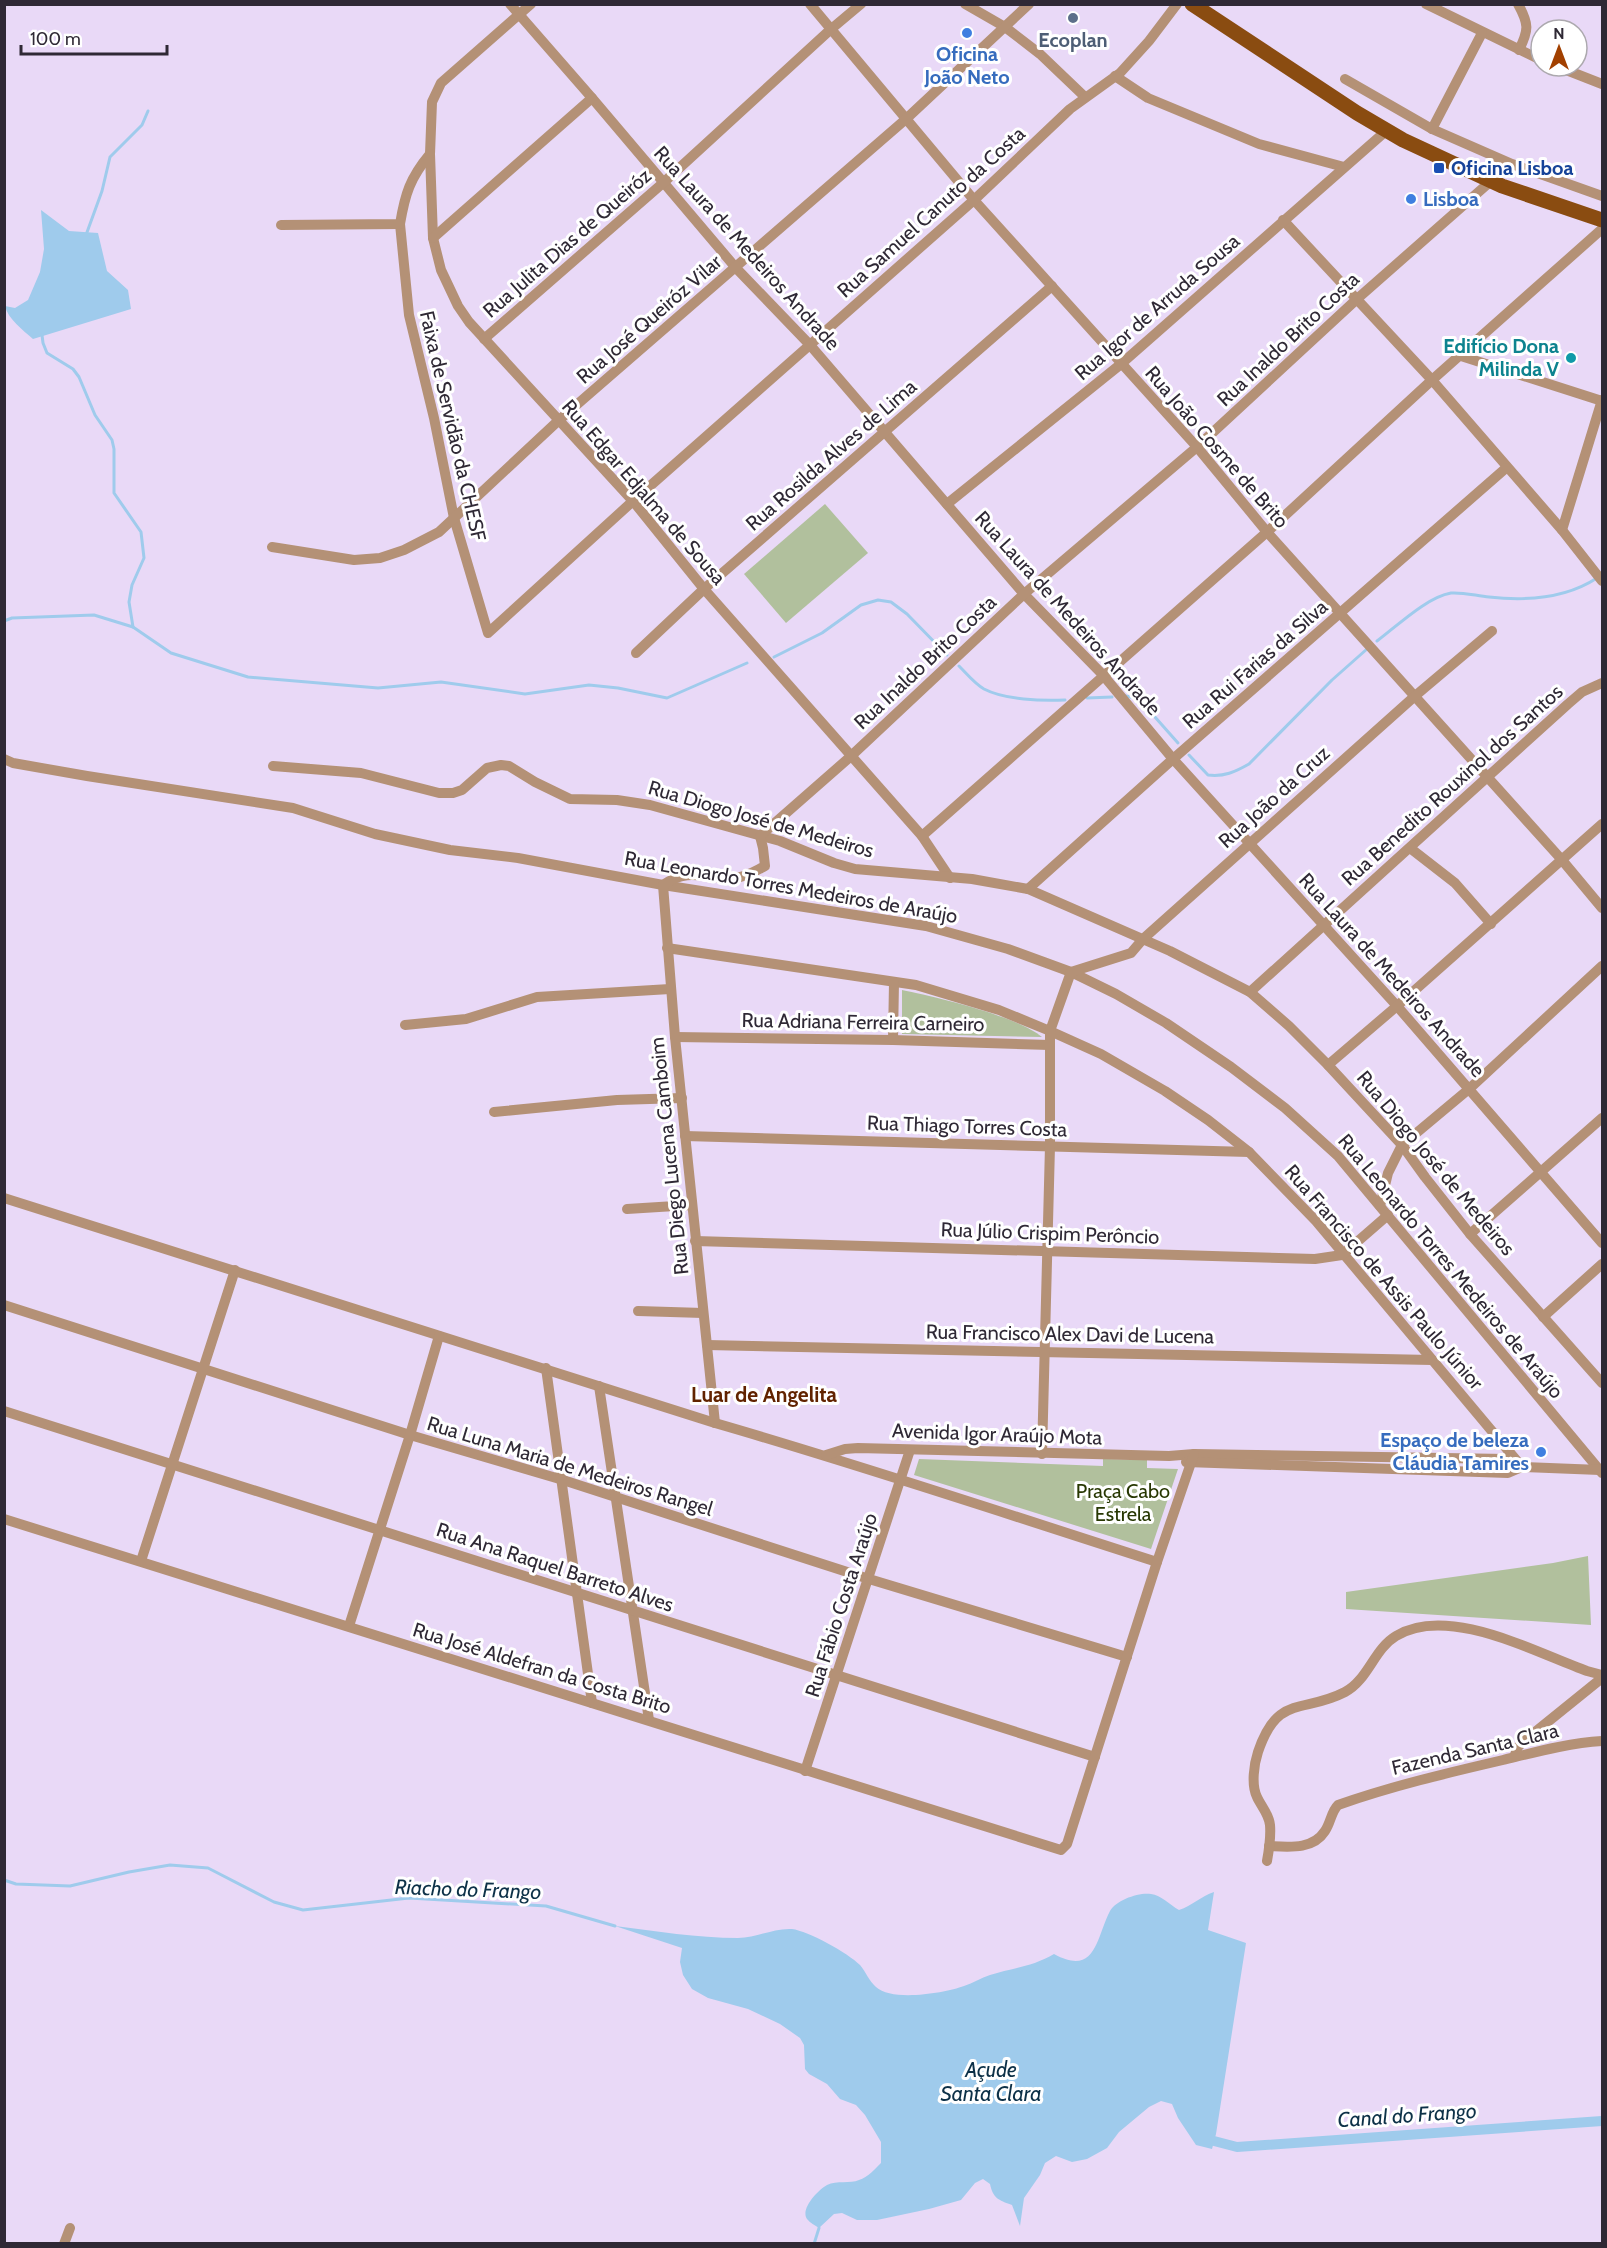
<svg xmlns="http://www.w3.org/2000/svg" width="1607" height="2248" viewBox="0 0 1607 2248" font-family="Cabin,sans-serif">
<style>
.green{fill:#b1c09d}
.water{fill:#9fcbec}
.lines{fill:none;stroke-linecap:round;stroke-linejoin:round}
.stream{stroke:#9fcbec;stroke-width:3}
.canal{stroke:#9fcbec;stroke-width:10}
.minor{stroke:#b49176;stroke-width:10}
.primary{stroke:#8a4c11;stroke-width:15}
.service-dot{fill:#5c6f8a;stroke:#fff;stroke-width:2}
.shop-dot{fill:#3f7fe0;stroke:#fff;stroke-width:2}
.transit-dot{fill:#1a4fb4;stroke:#fff;stroke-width:2}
.culture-dot{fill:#0f9aa8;stroke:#fff;stroke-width:2}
.labels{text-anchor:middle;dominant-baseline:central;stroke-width:6;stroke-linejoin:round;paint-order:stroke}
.service-label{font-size:20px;font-weight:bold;fill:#4e5e75;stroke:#fff}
.shop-label{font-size:20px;font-weight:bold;fill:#366cbe;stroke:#fff}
.transit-label{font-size:20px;font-weight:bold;fill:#164399;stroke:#fff;text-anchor:start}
.street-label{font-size:20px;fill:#2f2935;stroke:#fff}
.culture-label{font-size:20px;font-weight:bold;fill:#0d838f;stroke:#fff;text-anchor:end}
.park-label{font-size:20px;fill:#273702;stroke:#fff}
.neighbourhood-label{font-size:21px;font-weight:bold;fill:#612300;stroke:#fff}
.water-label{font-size:21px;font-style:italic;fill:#0d3148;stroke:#fff}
</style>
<rect width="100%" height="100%" fill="#e9d9f7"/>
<g class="green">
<polygon points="825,504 868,553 786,623 744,574"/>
<path d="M902,990c34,7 115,26 140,47l-140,-3z"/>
<polygon points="919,1459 1103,1466 1103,1459 1147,1460 1147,1468 1178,1469 1151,1549 914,1475"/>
<polygon points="1588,1556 1591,1625 1346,1609 1346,1592 1553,1563"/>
</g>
<g class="water">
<path d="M41,210l28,21 29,2 9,38 21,19 3,19 -98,30c-10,-9 -25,-20 -28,-33l10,2 13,-8 12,-28 4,-23z"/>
<path d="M1214,1892l-6,38 38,13 -30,191 -4,15 -16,-4 -18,-27 -6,-14 -11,-3 -12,6 -30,25 -12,16 -20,11 -15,3 -16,-6 -11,7 -5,12 -16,23 -4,28 -8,-21c-14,-5 -19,-7 -22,-21l-7,-5 -8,4 -14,17 -32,9 -52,11h-20l-15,-7 -8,1 -15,14c-4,-3 -9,-5 -12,-9 -7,-10 11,-29 20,-34 10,-5 23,-1 32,-5 9,-3 16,-11 22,-17v-21l-16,-27 -9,-10 -16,-6 -13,-15 -18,-10 -4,-5 -1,-24 -4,-7 -20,-14 -32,-15 -40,-11 -16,-9 -9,-14 -3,-13 2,-14 -67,-22c41,5 82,12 123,12 18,0 35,-10 54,-9 16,2 56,24 68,36 6,7 9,16 16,22 16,15 69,6 88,-1 9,-3 17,-8 26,-11 22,-7 42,-8 64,-21 42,23 42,-16 56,-43 6,-11 29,-19 41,-17 10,1 19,11 28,16 13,-4 22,-14 35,-18z"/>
</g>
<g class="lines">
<g class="stream">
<polyline points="86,235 102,191 110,157 142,125 148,111"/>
<polyline points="42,335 43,343 47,353 73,369 79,377 95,415 112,440 114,449 114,493 141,532 144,558 132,585 129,602 133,627"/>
<polyline points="4,621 12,618 94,615 133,627 171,653 248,677 378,688 441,682 525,694 589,685 618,688 667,698 747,663"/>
<path d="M1377,641c20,-15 50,-44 74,-48 12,-1 26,3 38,4 36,4 76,2 108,-19"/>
<polyline points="774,657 822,633 861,605 878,600 891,602 907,614 947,655"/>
<path d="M959,666c7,7 16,18 25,23 21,11 58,12 81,11"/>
<polyline points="1126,696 1139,699 1178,743"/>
<polyline points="1087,698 1112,697"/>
<path d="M1189,755l19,20c16,2 27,-3 41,-11l83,-84 35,-31"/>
<polyline points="4,1880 16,1884 70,1886 129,1872 170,1865 208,1868 274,1902 303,1910 409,1898 546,1906 615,1926"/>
<polyline points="814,2244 819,2228"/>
</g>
<polyline class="canal" points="1214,2141 1237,2147 1602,2121"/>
<g class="minor">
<polyline points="510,4 592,98 736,268 810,345 1024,594 1103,675 1173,759 1397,1006 1602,1243"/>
<polyline points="531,4 441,83 432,102 430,154 433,238 441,270 458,306 469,322 633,501 704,589 922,836 950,878"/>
<polyline points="810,4 974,200 1197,447 1267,532 1562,860 1602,908"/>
<polyline points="965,4 1005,27 1040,54 1085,97"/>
<polyline points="1426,4 1541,60"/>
<path d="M1518,4c11,20 11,26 1,46"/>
<polyline points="1556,66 1602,84"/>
<polyline points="1115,76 1148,98 1259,144 1344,167"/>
<polyline points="1345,79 1432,129 1512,164 1602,196"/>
<polyline points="1432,129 1482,33"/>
<polyline points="1283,220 1432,380 1562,530 1602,581"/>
<polyline points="400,224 409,315 434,418 454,518 488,633 633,501 974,200 1070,109 1120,73 1149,41 1177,4"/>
<path d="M281,225l119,-1c5,-30 10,-46 30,-70"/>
<polyline points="433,238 592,98"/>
<polyline points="484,339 663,183 830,30 861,4"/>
<polyline points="1461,356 1602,401"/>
<polyline points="947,504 1121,364 1386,131"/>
<polyline points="1562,530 1602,400"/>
<polyline points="272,547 354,560 380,558 404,550 439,532 558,421 906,119 1029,4"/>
<polyline points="636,653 704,589 1052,286"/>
<polyline points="4,759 13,763 87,776 293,808 375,834 450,850 518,858 663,885 926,926 1008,949 1071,972 1116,994 1166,1023 1231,1067 1285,1108 1338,1156 1602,1473"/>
<polyline points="273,766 361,773 439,793 453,793 462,790 487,768 501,765 509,766 535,782 570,799 617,800 650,805 780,841 834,863 855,869 972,879 1028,889 1170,951 1250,992 1289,1026 1328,1065 1402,1145 1425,1177 1470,1234 1602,1383"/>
<polyline points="922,836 1267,532 1432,380 1602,229"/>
<polyline points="1410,848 1455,883 1491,924"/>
<polyline points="1028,889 1173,759 1506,468"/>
<polyline points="667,948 916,985 999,1010 1050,1031 1101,1054 1165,1091 1208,1120 1249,1152 1316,1221 1522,1467"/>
<polyline points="1250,992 1568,704 1582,692 1602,683"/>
<polyline points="405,1025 466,1019 537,997 670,989"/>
<polyline points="675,1037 893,1040 1050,1045"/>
<polyline points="893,1040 894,982"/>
<polyline points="1328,1065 1397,1006 1602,824"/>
<polyline points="494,1112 617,1100 682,1098"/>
<polyline points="685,1136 1249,1152"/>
<path d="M4,1198l711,225c149,43 295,92 442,139"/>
<polyline points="1380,1206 1388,1173 1402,1145 1469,1089 1602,966"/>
<polyline points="627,1209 691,1205"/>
<polyline points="1470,1234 1602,1118"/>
<polyline points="695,1241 1315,1259 1342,1255 1388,1215"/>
<polyline points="4,1305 410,1435 563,1480 869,1579 1127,1657"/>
<polyline points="638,1311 703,1313"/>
<polyline points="1543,1317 1602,1264"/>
<polyline points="707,1345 1432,1360"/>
<polyline points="546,1368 592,1703"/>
<polyline points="599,1386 649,1720"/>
<polyline points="4,1411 1095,1757"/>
<path d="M715,1423l-40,-386 -12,-152c28,-19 41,-5 70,-7 12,0 22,-7 32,-12l-2,-18 -3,-12 90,-79 174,-163 173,-147 160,-148 134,-118"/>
<polyline points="1042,1454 1050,1146 1050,1031 1071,972 1131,953 1143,939 1415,696 1492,631"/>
<polyline points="826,1455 845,1449 858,1448 1169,1456 1194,1454 1507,1459 1522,1467 1600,1470"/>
<polyline points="1186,1462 1508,1473 1522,1467"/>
<polyline points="4,1519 1061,1850 1067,1844 1157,1562 1194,1454"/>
<polyline points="141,1561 235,1270"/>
<polyline points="349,1626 410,1435 439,1336"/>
<polyline points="1514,1757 1518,1747 1524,1741 1602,1678"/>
<polyline points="805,1771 910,1450"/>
<path d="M1269,1846c20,1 44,4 56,-15 6,-9 6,-19 13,-26 54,-19 109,-32 165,-45 33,-8 66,-17 99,-19"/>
<path d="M1267,1861c2,-11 4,-24 3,-36 -1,-11 -9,-19 -13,-28 -6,-12 -3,-33 1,-45 20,-59 45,-38 87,-60 23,-12 29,-43 51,-56 52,-32 140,17 191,35l15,4"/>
<polyline points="64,2244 70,2228"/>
</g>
<polyline class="primary" points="1192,4 1357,113 1403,140 1502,186 1602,220"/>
</g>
<circle class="service-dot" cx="1073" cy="18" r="6"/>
<g class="shop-dot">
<circle cx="967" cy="33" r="6"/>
<circle cx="1411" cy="199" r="6"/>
<circle cx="1541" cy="1452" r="6"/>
</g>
<rect class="transit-dot" x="1433" y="162" width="12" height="12" rx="3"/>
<circle class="culture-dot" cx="1571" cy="358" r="6"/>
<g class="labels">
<g class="service-label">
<text x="1073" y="40">Ecoplan</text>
</g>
<g class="shop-label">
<text x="967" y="54">Oficina<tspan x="967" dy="23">João Neto</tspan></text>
<text x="1423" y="199" text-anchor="start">Lisboa</text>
<text x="1529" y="1440" text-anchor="end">Espaço de beleza<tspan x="1529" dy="23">Cláudia Tamires</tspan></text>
</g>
<g class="transit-label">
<text x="1451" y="168">Oficina Lisboa</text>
</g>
<g class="street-label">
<text transform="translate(931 212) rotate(-42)">Rua Samuel Canuto da Costa</text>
<text transform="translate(567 243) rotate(-41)">Rua Julita Dias de Queiróz</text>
<text transform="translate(747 248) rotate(48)">Rua Laura de Medeiros Andrade</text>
<text transform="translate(1157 307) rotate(-41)">Rua Igor de Arruda Sousa</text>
<text transform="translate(649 319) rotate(-41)">Rua José Queiróz Vilar</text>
<text transform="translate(1288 339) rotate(-43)">Rua Inaldo Brito Costa</text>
<text transform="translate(453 426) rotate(77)">Faixa de Servidão da CHESF</text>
<text transform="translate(1217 447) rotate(49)">Rua João Cosme de Brito</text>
<text transform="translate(831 455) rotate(-41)">Rua Rosilda Alves de Lima</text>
<text transform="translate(644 492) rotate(49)">Rua Edgar Edjalma de Sousa</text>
<text transform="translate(1068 613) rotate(48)">Rua Laura de Medeiros Andrade</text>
<text transform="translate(925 662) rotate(-43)">Rua Inaldo Brito Costa</text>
<text transform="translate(1255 664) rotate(-41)">Rua Rui Farias da Silva</text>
<text transform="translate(1452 785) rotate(-42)">Rua Benedito Rouxinol dos Santos</text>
<text transform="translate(1274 797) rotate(-42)">Rua João da Cruz</text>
<text transform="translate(761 819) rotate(16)">Rua Diogo José de Medeiros</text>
<text transform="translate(791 887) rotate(10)">Rua Leonardo Torres Medeiros de Araújo</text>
<text transform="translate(1392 975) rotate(48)">Rua Laura de Medeiros Andrade</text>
<text transform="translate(863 1022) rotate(1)">Rua Adriana Ferreira Carneiro</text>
<text transform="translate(967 1126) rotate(2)">Rua Thiago Torres Costa</text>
<text transform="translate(669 1156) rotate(-96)">Rua Diego Lucena Camboim</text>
<text transform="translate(1436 1163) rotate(50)">Rua Diogo José de Medeiros</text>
<text transform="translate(1050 1233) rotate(2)">Rua Júlio Crispim Perôncio</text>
<text transform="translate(1451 1266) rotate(50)">Rua Leonardo Torres Medeiros de Araújo</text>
<text transform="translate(1384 1277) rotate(49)">Rua Francisco de Assis Paulo Júnior</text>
<text transform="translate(1070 1334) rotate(1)">Rua Francisco Alex Davi de Lucena</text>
<text transform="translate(997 1434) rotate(2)">Avenida Igor Araújo Mota</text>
<text transform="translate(570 1466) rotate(17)">Rua Luna Maria de Medeiros Rangel</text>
<text transform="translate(555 1567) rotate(18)">Rua Ana Raquel Barreto Alves</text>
<text transform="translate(841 1605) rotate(-72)">Rua Fábio Costa Araújo</text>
<text transform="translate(542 1668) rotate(17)">Rua José Aldefran da Costa Brito</text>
<text transform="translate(1475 1749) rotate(-13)">Fazenda Santa Clara</text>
</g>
<g class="culture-label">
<text x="1559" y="346">Edifício Dona<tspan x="1559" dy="23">Milinda V</tspan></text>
</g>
<g class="park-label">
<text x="1123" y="1491">Praça Cabo<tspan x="1123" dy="23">Estrela</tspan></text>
</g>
<g class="neighbourhood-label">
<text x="764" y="1394">Luar de Angelita</text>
</g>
<g class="water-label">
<text transform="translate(468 1889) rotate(2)">Riacho do Frango</text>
<text x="991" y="2069">Açude<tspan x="991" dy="24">Santa Clara</tspan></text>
<text transform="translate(1407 2115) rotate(-4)">Canal do Frango</text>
</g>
</g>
<rect width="1607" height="2248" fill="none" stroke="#2f2935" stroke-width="12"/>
<g transform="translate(1559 48)"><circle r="28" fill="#ffffff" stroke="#aca9ae" stroke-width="1.5"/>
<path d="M0-4.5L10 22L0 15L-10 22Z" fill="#a24000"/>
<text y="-9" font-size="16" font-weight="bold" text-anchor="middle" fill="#2f2935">N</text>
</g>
<path d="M21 45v9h146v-9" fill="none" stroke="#2f2935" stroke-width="3"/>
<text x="30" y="45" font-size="18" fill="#2f2935" stroke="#ffffff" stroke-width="4.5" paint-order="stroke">100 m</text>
</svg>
